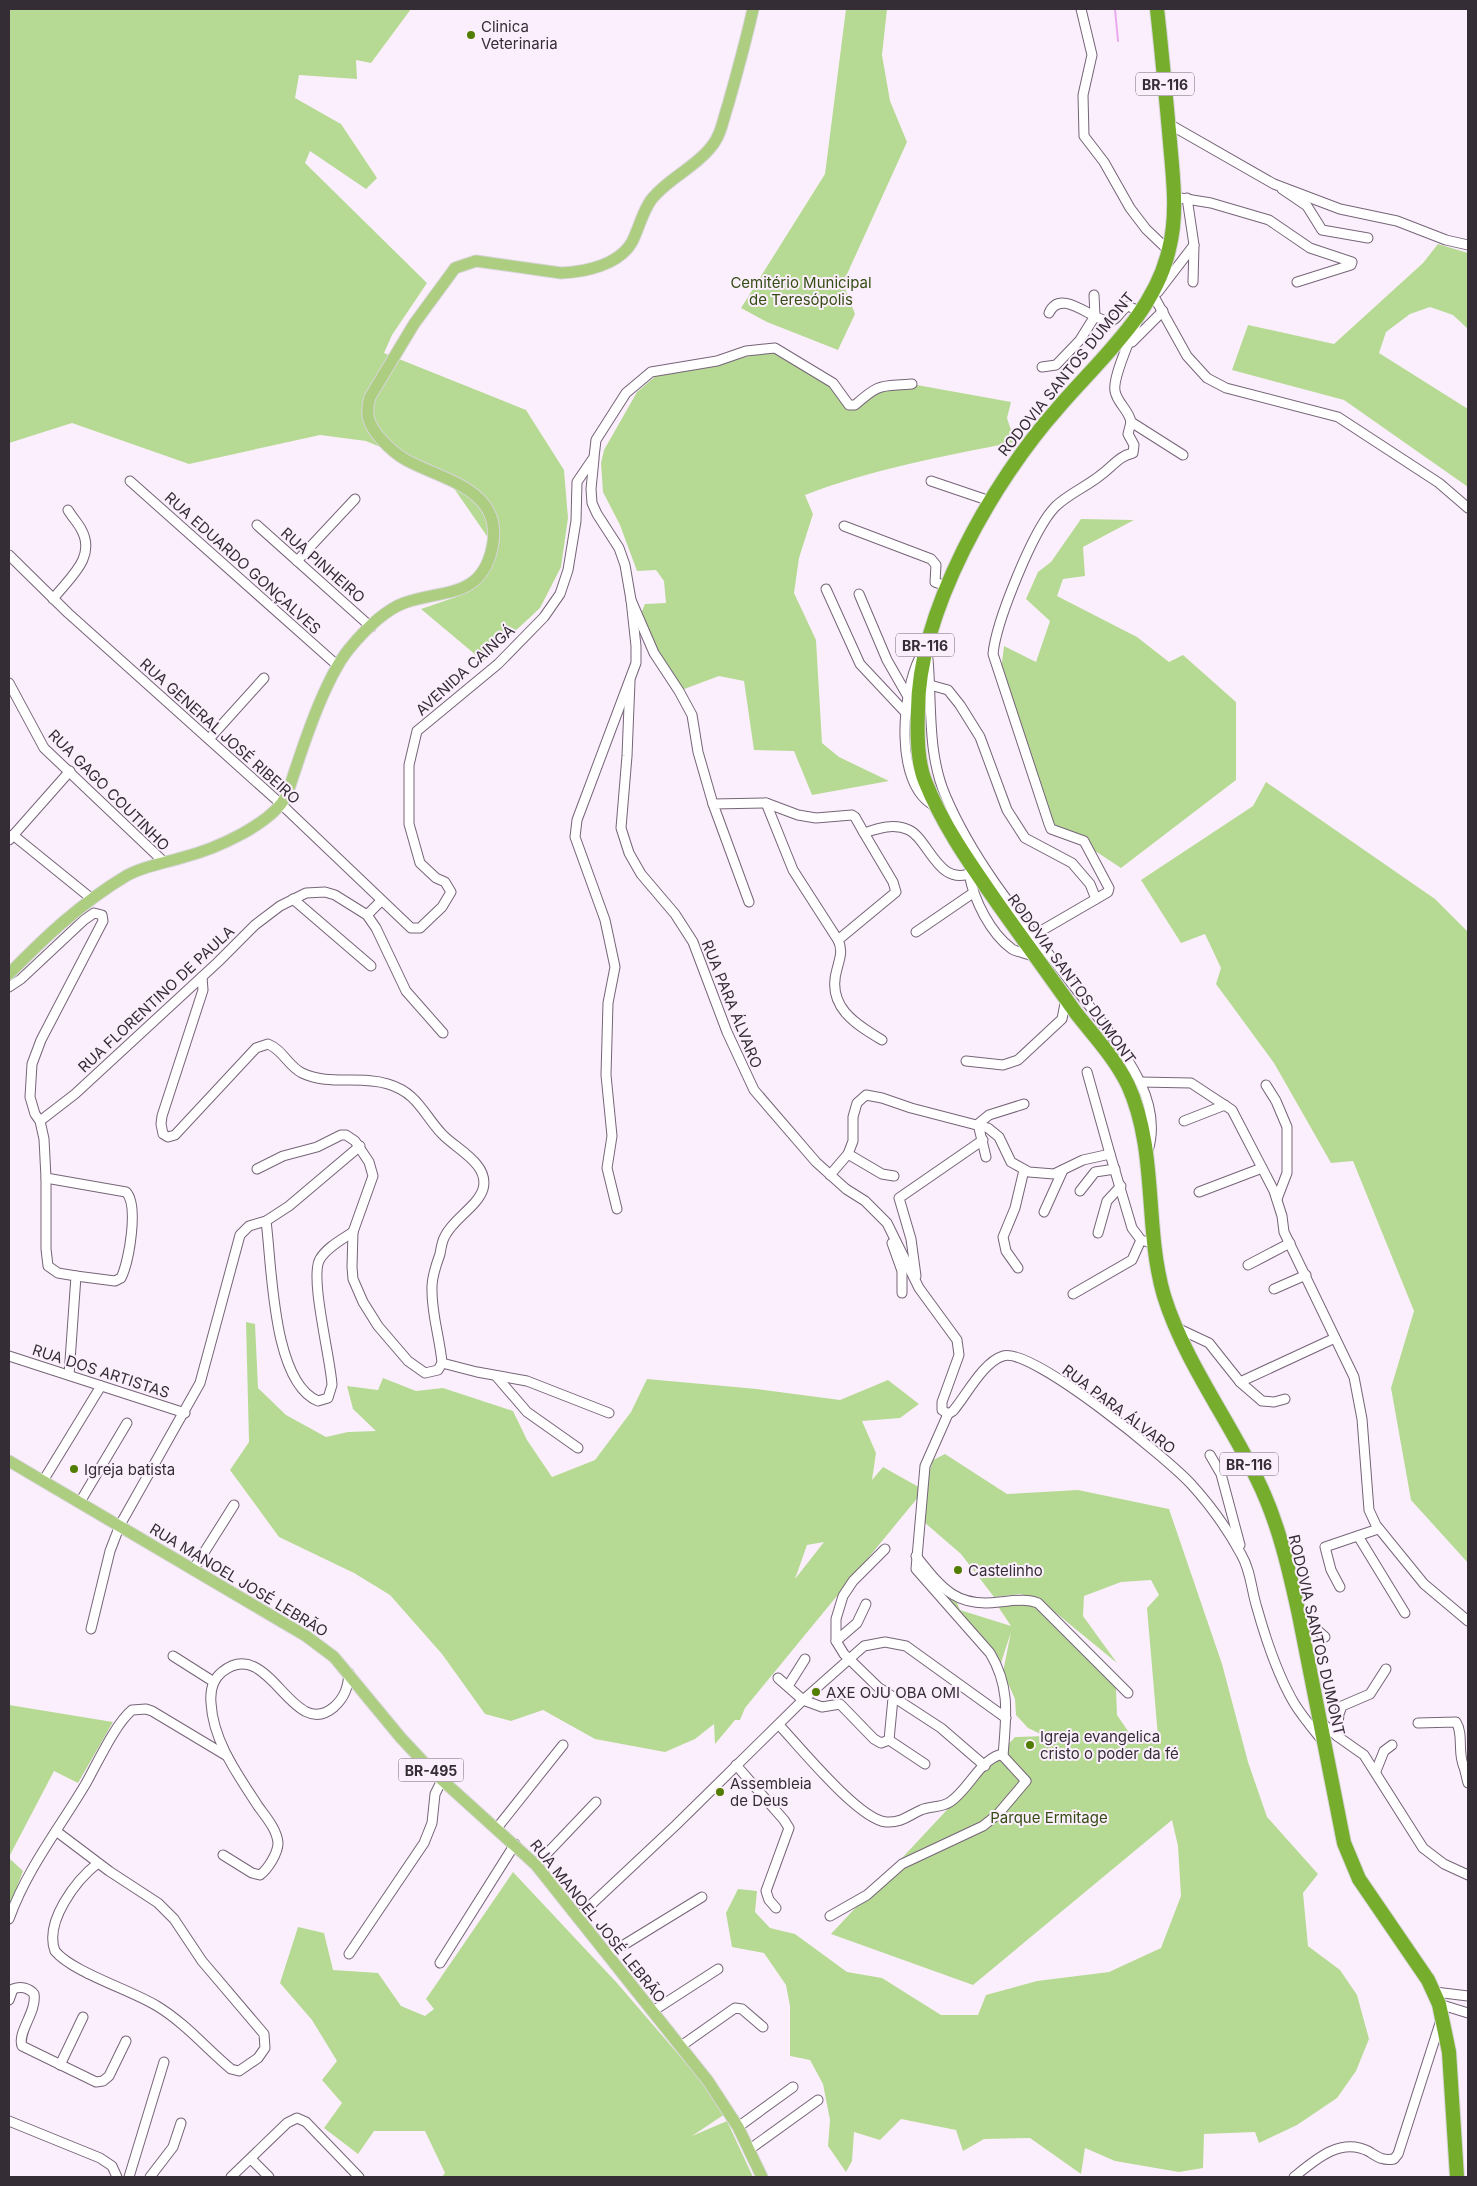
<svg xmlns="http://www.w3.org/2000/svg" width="1477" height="2186" viewBox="0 0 1477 2186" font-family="Inter,sans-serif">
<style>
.green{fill:#b6da94;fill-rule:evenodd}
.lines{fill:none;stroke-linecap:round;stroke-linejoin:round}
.stream{stroke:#e9a9f0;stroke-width:2}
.minor-casing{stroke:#766478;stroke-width:11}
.major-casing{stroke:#d6d5d7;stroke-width:13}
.highway-casing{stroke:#d6d5d7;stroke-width:16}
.minor{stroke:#fff;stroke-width:9}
.major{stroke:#adce80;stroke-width:11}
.highway{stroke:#77ad2c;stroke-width:14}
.poi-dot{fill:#517d01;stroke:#fceffd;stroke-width:2}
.labels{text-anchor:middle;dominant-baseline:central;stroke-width:4;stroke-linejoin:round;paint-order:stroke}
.shield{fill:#fceffd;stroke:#706771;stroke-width:1}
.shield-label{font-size:14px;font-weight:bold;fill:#342d35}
.poi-label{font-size:15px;fill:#342d35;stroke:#fceffd;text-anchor:start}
.park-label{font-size:15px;fill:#344d13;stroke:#fceffd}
.street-label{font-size:15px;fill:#342d35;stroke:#fceffd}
</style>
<rect width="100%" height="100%" fill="#fceffd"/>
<g class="green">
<polygon points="9,9 411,9 371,63 356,60 357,79 299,75 295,98 341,124 377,178 366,189 310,151 305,163 427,283 392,335 384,353 526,410 564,470 568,518 561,567 540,608 483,661 421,609 456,597 479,577 489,539 444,474 366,441 320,435 189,464 72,423 9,443"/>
<polygon points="846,9 887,9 882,55 890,101 907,142 843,283 855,314 838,350 767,322 741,308 825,174"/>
<polygon points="1438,244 1468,253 1468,329 1453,315 1430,307 1410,314 1386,332 1379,353 1468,409 1468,487 1344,400 1232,370 1248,325 1334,344 1423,263"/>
<path d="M772,350l61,35 23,22 23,-18 38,-4 94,17 -4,16 8,24c-70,14 -143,27 -210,53l8,19 -14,44 -5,35 22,47 6,103 17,14 50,24 -77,14 -18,-44 -40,-1 -10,-69 -25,-5 -40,15 -39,-75 5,-12 21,-1 -2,-22 -8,-11 -19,1 -17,-46 -17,-33 -2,-29 3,-13 33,-58 21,-18 46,-6z"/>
<polygon points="1081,519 1134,520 1083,547 1085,576 1063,579 1057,596 1137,637 1169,662 1183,655 1236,702 1236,780 1121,868 1051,822 1000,679 1004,646 1036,662 1050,621 1026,599 1038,572 1051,562"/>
<polygon points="1266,782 1435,899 1468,932 1468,1563 1411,1500 1391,1388 1414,1311 1353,1161 1331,1163 1274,1063 1216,984 1221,968 1205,934 1181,943 1141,880 1253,806"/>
<path d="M246,1322l9,2 3,64 28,27 40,22 22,-5 28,-1 -23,-22 -6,-23 31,4 5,-12 33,13 27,-3 70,23 14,29 25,37 43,-17 36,-48 16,-33 110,10 83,11 48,-20 31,24 -19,14 -38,3 14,32 -4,27 11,-13 41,23 -179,218 -5,12h-5l-20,24 -1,-20 -19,15 -30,13 -70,-13 -52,-29 -32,11 -26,-7 -43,-60 -52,-59 -36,-22 -75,-36 -49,-67 19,-28zM824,1542l-29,37 12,-34z"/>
<polygon points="945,1454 1007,1494 1078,1490 1169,1509 1222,1664 1248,1762 1267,1817 1318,1874 1303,1893 1308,1946 1340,1970 1357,1995 1369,2039 1356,2071 1337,2098 1297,2125 1259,2143 1255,2132 1204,2134 1203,2168 1179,2172 1115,2161 1085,2148 1081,2174 1030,2138 984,2139 963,2151 956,2130 901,2119 880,2140 854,2132 852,2161 846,2172 828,2146 830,2120 823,2084 810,2060 790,2056 790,2006 786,1985 764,1953 732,1947 726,1913 738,1889 757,1891 755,1912 770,1928 795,1934 847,1972 882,1978 941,2015 978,2015 986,1995 1037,1981 1109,1972 1161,1948 1181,1896 1178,1846 1172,1820 973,1985 831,1934 1015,1737 1045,1736 1028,1728 1016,1715 1015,1699 1003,1672 1011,1632 999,1669 916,1564 955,1598 960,1610 1011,1626 997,1605 1019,1602 1034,1605 1112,1672 1116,1689 1117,1715 1130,1734 1152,1734 1158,1737 1147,1608 1159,1595 1151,1580 1121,1582 1084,1596 1083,1616 1117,1663 1039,1599 1020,1594 994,1597 961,1554 924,1522 925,1487 933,1460"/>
<polygon points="9,1705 113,1722 78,1783 54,1771 9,1857"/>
<polygon points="9,1858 23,1871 9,1908"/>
<polygon points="513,1872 617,1983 728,2112 692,2136 727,2121 753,2177 442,2177 445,2173 425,2131 374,2131 358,2154 324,2128 342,2103 322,2080 337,2061 312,2020 280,1983 298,1927 324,1933 333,1970 378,1973 401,2006 425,2016 434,2009 426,1999"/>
</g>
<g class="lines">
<polyline class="stream" points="1115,9 1118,41"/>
<g class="minor-casing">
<g id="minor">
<polyline points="1081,9 1092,55 1083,95 1084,136 1104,162 1130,208 1146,229 1169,251"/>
<polyline points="1169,124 1274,184 1340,209 1397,221 1446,240 1468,245"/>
<polyline points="1282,189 1307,206 1322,230 1368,238"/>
<polyline points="1174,197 1211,203 1269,220 1310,248 1352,262 1351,265 1297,282"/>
<polyline points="1187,198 1194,245 1193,282"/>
<polyline points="1158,292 1194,245"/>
<polyline points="1152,293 1187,356 1207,378 1226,388 1338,417 1439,483 1468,508"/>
<path d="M1049,313c12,-27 46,10 61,8 8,-1 11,-12 18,-15l13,6c-6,17 -29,64 -26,79 2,12 14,19 16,31l52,33"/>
<polyline points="1132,342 1163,311"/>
<polyline points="1042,367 1056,365 1080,340 1095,316 1094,295"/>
<polyline points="594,459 591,489 592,503 597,514 619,548 625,565 631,600 654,653 679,691 692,715 698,752 713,804"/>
<polyline points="130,481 338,666"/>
<polyline points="931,481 990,501"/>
<polyline points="257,525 371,627"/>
<polyline points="844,526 931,559 936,565 935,582 948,587"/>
<path d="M9,555l59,58 213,191 130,124h9l22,-21 9,-15 -6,-10 -9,-4 -16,-15 -11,-39v-59l8,-34 81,-67 46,-47 16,-23 8,-24 8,-49 1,-39 17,-25 2,-17 30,-47 25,-21 66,-11 29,-10 29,-3 58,35 16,22h6c26,-23 25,-18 57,-21"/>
<polyline points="297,561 355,499"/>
<polyline points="826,589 860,664 906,713"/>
<polyline points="859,594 887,660 907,695"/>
<path d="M53,599c17,-22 44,-42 28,-70 -3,-6 -9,-12 -13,-19"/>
<path d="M920,657c-18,35 -27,128 15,149"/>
<path d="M928,659c4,46 -1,95 18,138 27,63 71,117 113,170 28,37 60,73 81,115 10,21 15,46 8,69"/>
<path d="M630,681l-3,75 -6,72 8,25 12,21 34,40 18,28 34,90 27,58 62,72 30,27 19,12 22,22 32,65 38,52 2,15 -17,47v8l6,4 5,-3c13,-15 30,-49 50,-55 28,-10 166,104 188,128 20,22 36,44 50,70 10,17 10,35 16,54 9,32 20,66 37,95 8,13 18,25 27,36"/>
<polyline points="9,683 44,748 164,862"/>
<polyline points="930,685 948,690 960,705 980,737 1007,810 1025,838 1072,863 1090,884 1096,899 1034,935"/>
<polyline points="209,739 264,678"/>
<polyline points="766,803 793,870 838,940"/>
<path d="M864,833l29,49 3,10 -58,48c5,10 2,18 -1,29 -11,37 18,55 45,71"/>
<polyline points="13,835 92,899"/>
<polyline points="9,840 70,771"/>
<path d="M969,874c5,26 21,59 43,75 7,4 16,4 22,8"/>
<polyline points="293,899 371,966"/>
<path d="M1096,899l12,-7 1,-4 -25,-47 -33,-12 -2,-5 -56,-170c3,-32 40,-124 62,-147 13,-13 33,-21 47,-33 11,-8 17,-18 31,-21l1,-8 -6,-11 3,-12"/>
<path d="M749,902l-36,-98 53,-1 32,12 18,3 36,-3 3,2 9,16c15,-5 30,-10 45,-3 20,9 30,61 66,41"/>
<polyline points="367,915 381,901"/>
<polyline points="916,932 973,893"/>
<path d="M202,977l1,13 -41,126 -1,8 2,10 5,3 7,-2 81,-87 12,-4c15,6 20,22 34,29 27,13 58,2 86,11 30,9 35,30 54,50 14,15 48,30 41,55 -5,17 -30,30 -38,47 -3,5 -4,12 -5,18 -4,11 -8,22 -8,33 -1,26 8,51 10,76l-4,7 -13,3 -17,-12 -30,-35 -15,-24 -10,-23 -1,-12 1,-35 20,-56 -4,-14 -14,-21 -9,-6h-5l-24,12 -34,9 -26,13"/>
<polyline points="9,987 21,979 84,920 94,913 102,915 103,921 41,1040 32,1064 30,1097 35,1114 40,1121 44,1139 46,1178 46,1249 48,1266 58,1273 76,1276 69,1375"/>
<polyline points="966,1061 1003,1065 1018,1060 1062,1019 1066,998"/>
<polyline points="1087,1072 1110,1154"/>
<polyline points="1140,1082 1191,1083 1232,1110 1274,1191 1282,1216 1284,1232 1354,1377 1362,1419 1369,1510 1376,1525 1424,1584 1468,1621"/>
<polyline points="1266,1085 1276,1101 1287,1127 1287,1173 1277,1199"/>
<polyline points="40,1121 75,1094 218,962 255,925 280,906 306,893 325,892 335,895 367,915 376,928 406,991 443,1033"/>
<polyline points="1184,1121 1225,1105"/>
<polyline points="848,1154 882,1174 894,1176"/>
<polyline points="986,1157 978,1124 989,1115 1024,1104"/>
<polyline points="830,1175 848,1154 853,1141 853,1117 857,1103 866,1095 882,1098 911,1108 988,1128 999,1137 1011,1162 1029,1172 1054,1174 1083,1160 1110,1154 1132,1228 1141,1240 1155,1244"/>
<path d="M46,1178l80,14c13,13 3,70 -5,86l-6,3 -39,-5"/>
<polyline points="1080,1191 1095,1172 1115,1169"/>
<polyline points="1199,1192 1262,1168"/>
<polyline points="617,1209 607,1168 612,1136 606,1075 608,1003 615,967 605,920 575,837 577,820 636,663 636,646 631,600"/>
<polyline points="1044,1212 1063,1170"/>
<path d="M353,1232c-10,7 -26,15 -33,27 -11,17 11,101 12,126l-4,13 -10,3c-46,-19 -46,-136 -52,-180l23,-15 71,-60"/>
<polyline points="1098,1233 1107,1201 1121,1186"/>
<polyline points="892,1243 902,1271 902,1293"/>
<polyline points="1248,1265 1290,1243"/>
<polyline points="1018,1268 1006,1251 1003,1237 1015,1208 1024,1170"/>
<polyline points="916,1276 911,1239 899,1198 983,1140"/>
<polyline points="1274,1289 1306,1275"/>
<polyline points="1073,1294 1132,1260 1141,1240"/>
<polyline points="1177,1328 1209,1343 1240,1382 1262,1401 1274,1402 1285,1399"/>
<polyline points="9,1356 185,1413"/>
<polyline points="442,1363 477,1372 527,1381 609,1413"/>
<polyline points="496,1376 527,1412 578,1448"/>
<polyline points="1240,1382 1335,1338"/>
<path d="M948,1414l-23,52 -9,103 74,84c21,35 16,64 13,103"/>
<polyline points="1210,1455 1221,1474 1240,1545"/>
<polyline points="43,1481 101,1386"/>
<polyline points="80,1502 127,1423"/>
<polyline points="1358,1536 1405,1613"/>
<polyline points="885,1549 853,1581 843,1596 836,1619 836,1641 844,1654 878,1687 941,1728 985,1766"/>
<path d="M916,1556c25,31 39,52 83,46 13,-1 27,-4 39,1l90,90"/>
<polyline points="193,1570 234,1505"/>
<polyline points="1340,1587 1331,1570 1325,1547 1378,1529"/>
<polyline points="1300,1615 1325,1637"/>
<polyline points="91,1629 110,1551 120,1525 200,1383 240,1235 249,1226 266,1221"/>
<polyline points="836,1641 857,1623 866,1604"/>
<polyline points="173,1656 214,1682"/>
<polyline points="778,1678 803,1700 822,1707 840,1704 874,1739 881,1743 889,1740 893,1698"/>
<polyline points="788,1686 805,1659"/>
<polyline points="1320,1721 1337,1736 1364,1755 1423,1848 1444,1864 1468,1875"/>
<path d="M1418,1723l38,-1c8,12 1,31 8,45h4"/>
<path d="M779,1725c21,22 79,94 107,97 15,1 22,-6 35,-12 9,-4 20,-2 29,-8 18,-12 29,-40 49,-47l4,1 23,25 -28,33 -15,12 -81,38 -35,31 -37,21"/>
<polyline points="1337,1736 1339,1714 1342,1706 1370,1694 1386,1669"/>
<polyline points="889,1740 925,1764"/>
<polyline points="736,1765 784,1820 789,1828 766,1891 769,1900 776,1908"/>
<polyline points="1464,1767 1468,1783"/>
<polyline points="1376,1771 1384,1751 1392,1745"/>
<polyline points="497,1828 563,1745"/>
<path d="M56,1831l53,40 49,32 16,16 28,42 62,73 1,14 -7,10 -19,13 -8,-2c-25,-21 -46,-46 -74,-63 -26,-16 -85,-34 -102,-55 -11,-29 21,-71 43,-88"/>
<path d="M223,1855l29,18 8,2c8,-6 18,-22 18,-32 -1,-14 -13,-27 -20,-37 -20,-31 -45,-65 -47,-103 -1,-12 1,-23 11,-31 47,-38 70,71 112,35 11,-10 14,-20 15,-34"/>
<polyline points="536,1865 596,1802"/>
<polyline points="579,1916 676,1825 803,1700 864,1646 885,1642 906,1646 1006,1718"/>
<path d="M9,1919c18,-50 49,-89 76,-134 12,-21 30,-61 47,-75l14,-1 6,2 75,45"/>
<polyline points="349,1954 424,1843 432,1823 435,1794 442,1780"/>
<polyline points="609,1954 702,1897"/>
<polyline points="440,1963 515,1844"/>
<polyline points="1435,1992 1468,1996"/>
<path d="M9,2000l4,-11c8,-3 16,-1 21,5 3,18 -17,38 -12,52l74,36 7,-1 6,-5 17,-35"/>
<polyline points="1439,2004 1468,2013"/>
<polyline points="653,2011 718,1969"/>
<polyline points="681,2046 735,2008 742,2009 763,2027"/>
<polyline points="60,2065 83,2017"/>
<polyline points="9,2121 100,2158 112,2166 117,2177"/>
<polyline points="738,2127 793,2087"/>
<polyline points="750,2149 818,2100"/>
<polyline points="251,2159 269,2177"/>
<polyline points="129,2177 164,2062"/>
<polyline points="150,2177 173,2147 181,2123"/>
<polyline points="231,2177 287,2123 297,2118 306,2122 359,2177"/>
<path d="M1294,2177c21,-17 46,-40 74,-26 10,6 14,10 26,8l4,-5 43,-134"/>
</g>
</g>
<g class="major-casing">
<g id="major">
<path d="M9,974c36,-37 72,-71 117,-98 17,-10 39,-13 58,-19 31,-8 87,-32 103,-62 13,-40 36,-114 62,-146 14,-17 34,-38 55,-46 39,-14 77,-4 88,-55 13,-59 -50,-68 -86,-88 -11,-6 -18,-13 -26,-22 -12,-14 -15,-24 -10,-41l44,-73 41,-56 21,-7 85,12c24,-1 58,-8 71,-31 7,-14 10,-29 19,-42 17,-22 44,-32 60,-53 10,-11 12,-28 17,-42 9,-32 18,-64 25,-96"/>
<polyline points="9,1461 306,1636 334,1657 401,1738 431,1770 536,1865 708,2081 738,2127 762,2177"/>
</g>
</g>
<g class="highway-casing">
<path id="highway" d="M1157,9c5,44 9,89 13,133 3,36 8,72 -1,107 -14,64 -70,111 -111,159 -65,73 -140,204 -140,303 -1,22 -1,50 7,70 18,45 46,84 73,123 26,36 52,73 78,109 18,23 39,45 52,72 30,66 16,143 36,211 20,64 64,123 93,183 21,42 32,90 42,136l45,228 15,36 69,101 11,24 10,48 8,125"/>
</g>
<use href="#minor" class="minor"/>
<use href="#major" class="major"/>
<use href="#highway" class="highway"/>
</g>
<g class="poi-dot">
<circle cx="471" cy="35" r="5"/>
<circle cx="74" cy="1469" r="5"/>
<circle cx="958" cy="1570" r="5"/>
<circle cx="816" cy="1692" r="5"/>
<circle cx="1030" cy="1745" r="5"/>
<circle cx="720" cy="1792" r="5"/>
</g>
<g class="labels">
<g class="shield">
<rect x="1136" y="72.5" width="58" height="23" rx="4"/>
<rect x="896" y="633.5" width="58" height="23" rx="4"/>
<rect x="1220" y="1452.5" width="58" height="23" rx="4"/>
<rect x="398.5" y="1758.5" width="65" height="23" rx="4"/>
</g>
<g class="shield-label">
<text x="1165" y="84">BR-116</text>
<text x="925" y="645">BR-116</text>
<text x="1249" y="1464">BR-116</text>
<text x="431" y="1770">BR-495</text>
</g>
<g class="poi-label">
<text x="481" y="26">Clinica<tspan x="481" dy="17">Veterinaria</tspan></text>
<text x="84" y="1469">Igreja batista</text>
<text x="968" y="1570">Castelinho</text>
<text x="826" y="1692">AXE OJU OBA OMI</text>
<text x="1040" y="1736">Igreja evangelica<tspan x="1040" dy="17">cristo o poder da fé</tspan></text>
<text x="730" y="1783">Assembleia<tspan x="730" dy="17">de Deus</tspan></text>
</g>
<g class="park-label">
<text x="801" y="282">Cemitério Municipal<tspan x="801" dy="17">de Teresópolis</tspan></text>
<text x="1049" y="1817">Parque Ermitage</text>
</g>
<g class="street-label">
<text transform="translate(1066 374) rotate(-51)">RODOVIA SANTOS DUMONT</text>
<text transform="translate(243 563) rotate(42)">RUA EDUARDO GONÇALVES</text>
<text transform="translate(323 565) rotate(41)">RUA PINHEIRO</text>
<text transform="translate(465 670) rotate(-42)">AVENIDA CAINGÁ</text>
<text transform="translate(220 731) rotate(42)">RUA GENERAL JOSÉ RIBEIRO</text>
<text transform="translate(109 790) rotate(45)">RUA GAGO COUTINHO</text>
<text transform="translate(1072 979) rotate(54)">RODOVIA SANTOS DUMONT</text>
<text transform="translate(156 999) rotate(-43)">RUA FLORENTINO DE PAULA</text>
<text transform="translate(732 1004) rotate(68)">RUA PARA ÁLVARO</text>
<text transform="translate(101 1371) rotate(18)">RUA DOS ARTISTAS</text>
<text transform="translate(1119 1409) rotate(37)">RUA PARA ÁLVARO</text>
<text transform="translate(239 1580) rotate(31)">RUA MANOEL JOSÉ LEBRÃO</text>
<text transform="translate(1317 1635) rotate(77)">RODOVIA SANTOS DUMONT</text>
<text transform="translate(598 1921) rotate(51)">RUA MANOEL JOSÉ LEBRÃO</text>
</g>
</g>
<rect width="1477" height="2186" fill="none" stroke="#342d35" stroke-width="20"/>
</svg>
